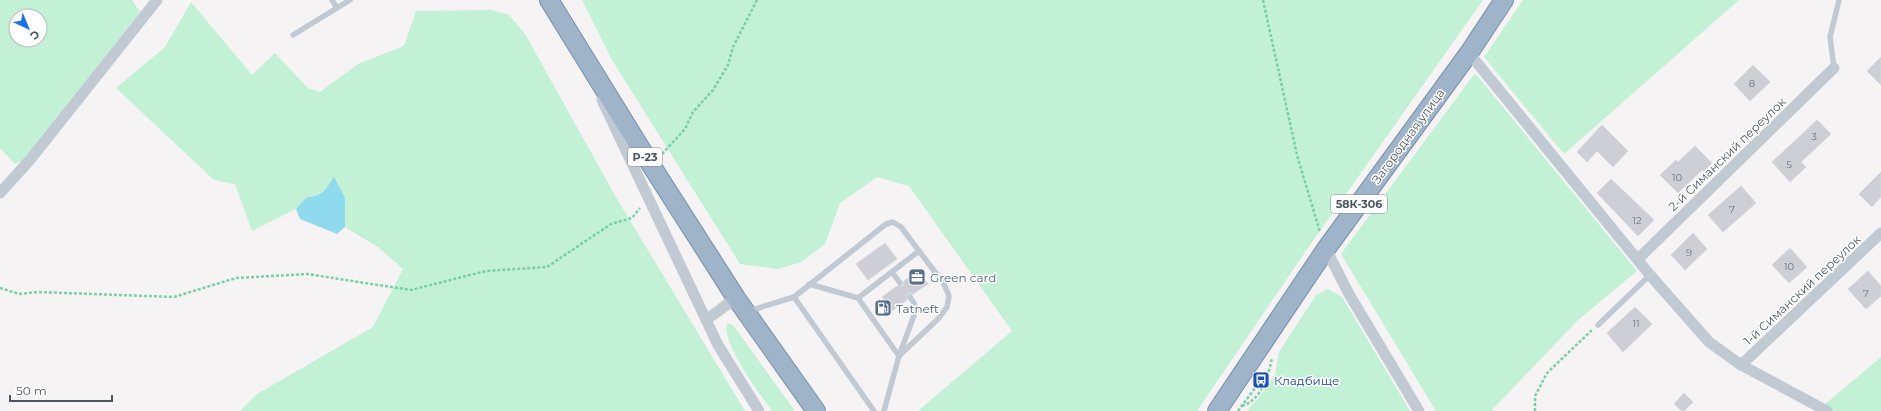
<svg xmlns="http://www.w3.org/2000/svg" width="1881" height="411" viewBox="0 0 1881 411" font-family="Montserrat,sans-serif">
<style>
.green{fill:#c3f1d5;fill-rule:evenodd}
.water{fill:#90daee}
.building{fill:#cdcfd5;stroke:#d7d9de}
.lines{fill:none;stroke-linecap:round;stroke-linejoin:round}
.trunk-casing{stroke:#7690ad;stroke-width:20}
.path{stroke:#7ad0a6;stroke-width:2.5;stroke-dasharray:3 2;stroke-linecap:butt}
.service{stroke:#c1cad2;stroke-width:5.5}
.minor{stroke:#c1cad2;stroke-width:11}
.trunk{stroke:#9fb4c9;stroke-width:18}
.labels{text-anchor:middle;dominant-baseline:central;stroke-width:3;stroke-linejoin:round;paint-order:stroke}
.number-label{font-size:10px;fill:#6b747e}
.shield{fill:#fff;stroke:#808990;stroke-width:1}
.shield-label{font-size:11px;font-weight:bold;fill:#4a5661}
.street-label{font-size:12px;fill:#4a5661;stroke:#fff}
.service-label{font-size:12px;fill:#4e5e75;stroke:#fff;text-anchor:start}
.transit-label{font-size:12px;fill:#164399;stroke:#fff;text-anchor:start}
</style>
<rect width="100%" height="100%" fill="#f5f3f3"/>
<g class="green">
<path d="M0,0h132l8,12 -118,149 -7,3 -15,-16zM16,16h24v24h-24z"/>
<polygon points="582,0 1483,0 1310,245 1197,411 918,411 1012,331 909,186 877,177 840,203 825,244 801,262 778,269 740,264 612,60"/>
<polygon points="1523,0 1739,0 1564,154 1484,57"/>
<path d="M191,2l61,73 23,-22 33,35 12,4 38,-28 46,-18 12,-35 75,-1 18,5 16,19 92,165 128,212h-505l17,-17 116,-67 30,-58 -25,-22 -33,-20 -11,-50c-8,11 -11,20 -27,20l-11,12 -44,22 -17,-47 -21,-4 -98,-92 49,-41z"/>
<polygon points="1475,73 1637,271 1578,320 1491,411 1436,411 1341,254"/>
<polygon points="1328,289 1342,297 1410,411 1247,411 1260,396 1275,374 1279,352 1316,295"/>
<path d="M727,323l6,2 62,86h-23c-12,-17 -51,-68 -45,-88z"/>
<polygon points="1881,357 1881,411 1833,411 1824,405"/>
</g>
<path class="water" d="M334,177l11,21v29l-8,7 -37,-15 -4,-10 11,-12c16,0 19,-9 27,-20z"/>
<g class="building">
<polygon points="1881,57 1881,85 1867,71"/>
<polygon points="1753,65 1770,82 1750,101 1734,84"/>
<polygon points="1817,120 1831,134 1801,162 1806,167 1790,182 1772,162"/>
<polygon points="1602,125 1628,151 1613,167 1597,151 1587,162 1577,152"/>
<polygon points="1695,146 1712,163 1704,171 1702,170 1678,193 1660,175 1676,160 1678,162"/>
<polygon points="1881,172 1881,197 1872,207 1859,194"/>
<polygon points="1611,179 1654,220 1638,236 1597,193"/>
<polygon points="1741,186 1756,203 1723,232 1708,215"/>
<polygon points="1693,233 1707,249 1685,270 1671,255"/>
<polygon points="885,243 897,259 868,280 856,264"/>
<polygon points="1790,248 1807,267 1789,283 1772,265"/>
<polygon points="918,270 928,284 913,294 907,294 907,300 892,311 882,297 897,286 903,286 904,281"/>
<polygon points="1868,271 1881,286 1881,296 1866,309 1848,289"/>
<polygon points="1635,307 1652,324 1623,352 1607,333"/>
<polygon points="1684,393 1693,402 1684,411 1682,411 1674,404"/>
</g>
<g class="lines">
<g class="trunk-casing">
<g id="trunk">
<polyline points="549,0 651,165 736,298 816,411"/>
<polyline points="1217,411 1326,249 1469,53 1504,0"/>
</g>
</g>
<g class="path">
<polyline points="1263,0 1297,155 1320,232"/>
<polyline points="662,154 685,129 693,112 713,90 728,65 733,47 757,0"/>
<polyline points="0,288 19,294 38,292 174,297 236,278 307,274 411,290 486,271 547,267 611,224 632,218 640,208"/>
<path d="M1242,406c19,-6 26,-29 30,-48"/>
<polyline points="1238,411 1261,380"/>
<polyline points="1535,411 1535,396 1547,373 1592,330"/>
</g>
<g class="service">
<polyline points="332,0 337,8"/>
<polyline points="293,35 350,0"/>
<polyline points="1834,68 1830,37 1839,0"/>
<polyline points="892,272 900,283"/>
<polyline points="809,284 858,298 899,356"/>
<polyline points="794,297 874,411"/>
<polyline points="858,298 919,251"/>
<polyline points="749,311 794,297 886,224 893,222 901,227 944,284 949,296 947,307 939,318 899,356"/>
<polyline points="1598,325 1650,275"/>
<polyline points="884,411 899,356 916,310 914,303 910,297"/>
</g>
<g class="minor">
<polyline points="1469,53 1650,275 1709,342 1741,365 1827,411"/>
<polyline points="602,100 718,345 759,411"/>
<polyline points="0,193 29,161 157,0"/>
<polyline points="1326,249 1349,294 1419,411"/>
<polyline points="1638,259 1834,68"/>
<polyline points="706,320 736,298"/>
<polyline points="1741,365 1881,233"/>
</g>
<use href="#trunk" class="trunk"/>
</g>
<defs>
<g id="office-square" transform="scale(0.9)"><rect x="-9" y="-9" width="18" height="18" rx="4" fill="#5c6f8a" stroke="#fff"/><path d="M-6-3h4V-5.5h4V-3h4V5H-6ZM-1-4.5V-3h2v-1.5ZM-6 0V1H6V0Z" fill="#fff"/></g>
<g id="fuel-square" transform="scale(0.9)"><rect x="-9" y="-9" width="18" height="18" rx="4" fill="#5c6f8a" stroke="#fff"/><path d="M-5.5-6h7V0h2V4h1.3V-2.5L3-4.5l.8-.8L6-3V5H2.5V1h-1V6h-7ZM-4.2-4.7v3.2H.2V-4.7Z" fill="#fff"/></g>
<g id="bus-square" transform="scale(0.9)"><rect x="-9" y="-9" width="18" height="18" rx="4" fill="#1a4fb4" stroke="#fff"/><path d="M-5-6H5V4H4V6H2V4H-2V6H-4V4H-5ZM-3.5-4V0h7V-4ZM-3.5 1.2v1.5H-2V1.2ZM2 1.2v1.5H3.5V1.2Z" fill="#fff"/></g>
</defs>
<g fill-rule="evenodd">
<use href="#office-square" x="917" y="277"/>
<use href="#fuel-square" x="883" y="308"/>
<use href="#bus-square" x="1261" y="380"/>
</g>
<g class="labels">
<g class="number-label">
<text x="1752" y="83">8</text>
<text x="1814" y="136">3</text>
<text x="1789" y="164">5</text>
<text x="1677" y="177">10</text>
<text x="1732" y="209">7</text>
<text x="1637" y="220">12</text>
<text x="1689" y="252">9</text>
<text x="1789" y="266">10</text>
<text x="1866" y="293">7</text>
<text x="1636" y="323">11</text>
</g>
<g class="shield">
<rect x="628" y="148" width="34" height="18" rx="3"/>
<rect x="1331" y="195" width="56" height="18" rx="3"/>
</g>
<g class="shield-label">
<text x="645" y="157">Р-23</text>
<text x="1359" y="204">58К-306</text>
</g>
<g class="street-label">
<text transform="translate(1408 136) rotate(-54)">Загородная улица</text>
<text transform="translate(1727 154) rotate(-44)">2-й Симанский переулок</text>
<text transform="translate(1802 290) rotate(-43)">1-й Симанский переулок</text>
</g>
<g class="service-label">
<text x="930" y="277">Green card</text>
<text x="896" y="308">Tatneft</text>
</g>
<g class="transit-label">
<text x="1274" y="380">Кладбище</text>
</g>
</g>
<g transform="translate(28 28) rotate(136)"><circle r="19" fill="#ffffff" stroke="#b7bbc0"/>
<path d="M0-3L7 15L0 10L-7 15Z" fill="#1a73e8"/>
<text y="-6" font-size="11" font-weight="bold" text-anchor="middle" fill="#4a5661">С</text>
</g>
<path d="M10 395v6h102v-6" fill="none" stroke="#4a5661" stroke-width="2"/>
<text x="16" y="395" font-size="12" fill="#4a5661" stroke="#ffffff" stroke-width="3" paint-order="stroke">50 m</text>
</svg>
